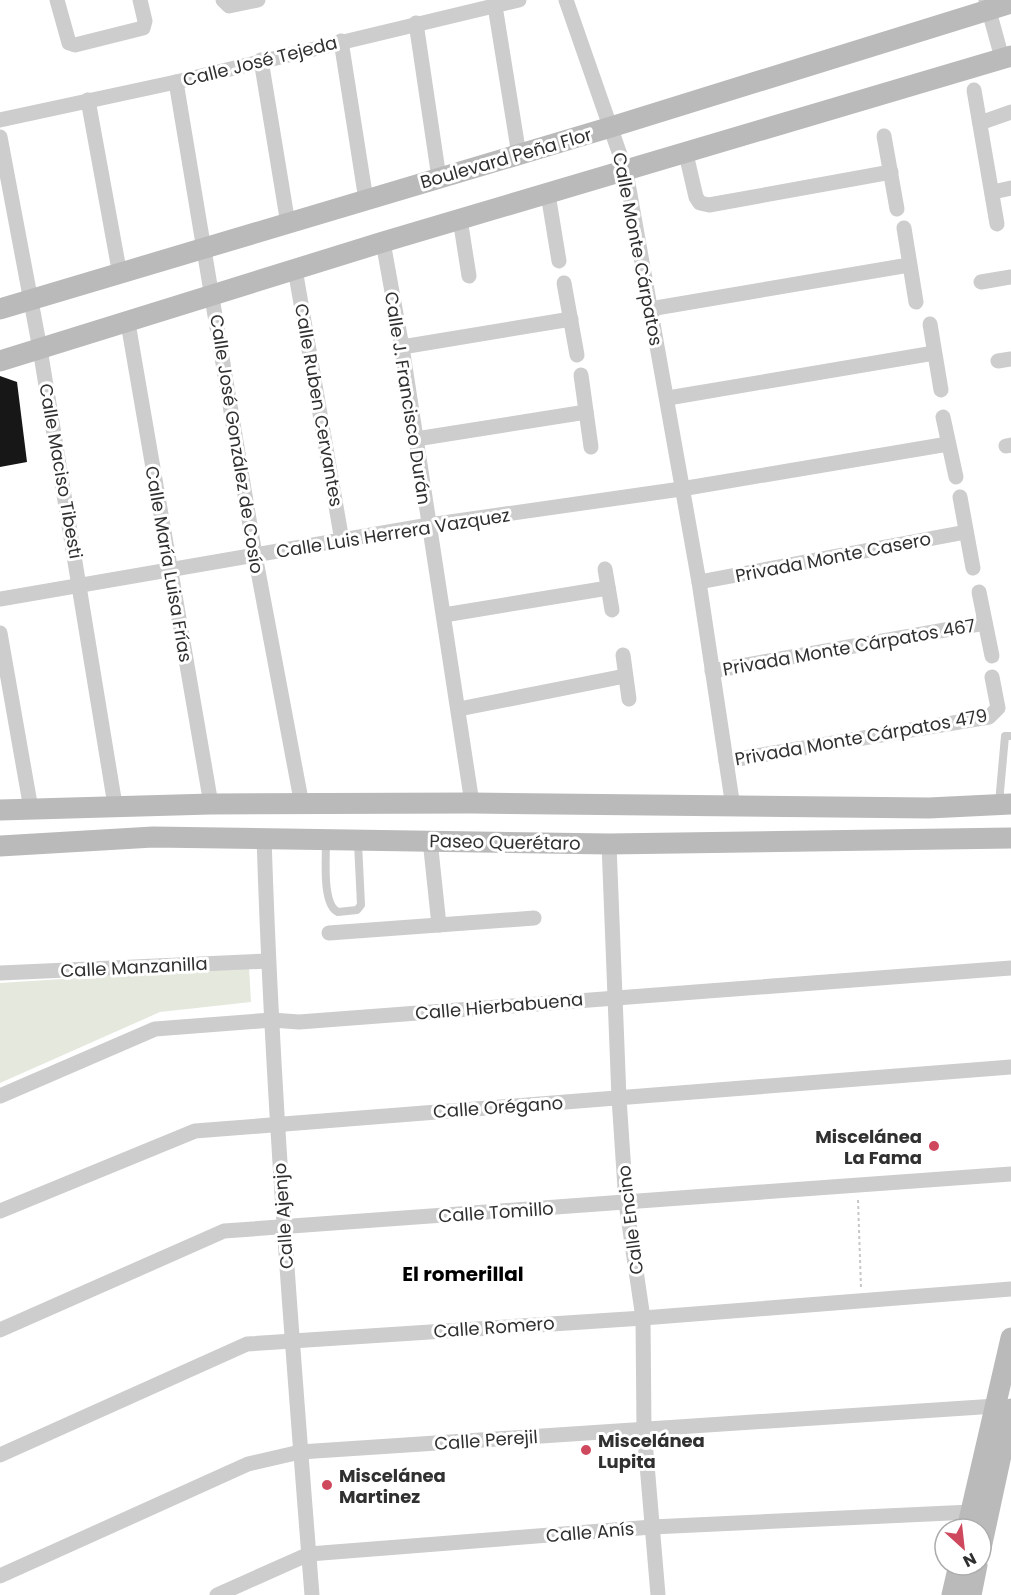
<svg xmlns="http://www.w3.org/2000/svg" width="1011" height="1595" viewBox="0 0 1011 1595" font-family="Poppins,sans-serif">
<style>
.green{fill:#e4e8dd}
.building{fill:#171717}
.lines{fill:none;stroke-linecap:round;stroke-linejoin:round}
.path{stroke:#c7c7c7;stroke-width:2;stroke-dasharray:3 3;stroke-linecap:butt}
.lane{stroke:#cdcdcd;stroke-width:8}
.street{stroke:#cdcdcd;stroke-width:15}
.secondary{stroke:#bababa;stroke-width:21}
.poi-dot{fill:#cf495e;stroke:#fff;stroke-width:2}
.labels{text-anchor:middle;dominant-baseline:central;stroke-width:6;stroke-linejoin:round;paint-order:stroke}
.street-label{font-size:18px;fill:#303030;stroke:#fff}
.poi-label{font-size:18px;font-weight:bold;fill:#303030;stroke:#fff;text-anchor:start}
.neighbourhood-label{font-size:20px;font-weight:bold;fill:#000;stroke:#fff}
</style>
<rect width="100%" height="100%" fill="#fff"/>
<polygon class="green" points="249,967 251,1002 160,1012 0,1083 0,983"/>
<polygon class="building" points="0,376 17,382 27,462 0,467"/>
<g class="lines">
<polyline class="path" points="858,1200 861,1288"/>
<g class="lane">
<polyline points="999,803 1005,736 1011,736"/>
<path d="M326,842c0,17 -4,63 12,70l19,-2 4,-5 -3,-62"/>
</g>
<g class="street">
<polyline points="57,0 69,43 75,45 143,28 145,21 140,0"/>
<polyline points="223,0 229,6 258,0"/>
<polyline points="566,0 626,172 699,582 733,807"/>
<polyline points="986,0 1002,58"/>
<polyline points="495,6 519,155"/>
<polyline points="416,23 439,178"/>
<polyline points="341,41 366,200"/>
<polyline points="261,60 288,224"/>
<polyline points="176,82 255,555 302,805"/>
<polyline points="974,90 997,224"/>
<polyline points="88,100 120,275"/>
<polyline points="0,120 176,82 519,0"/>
<polyline points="980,123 1011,112"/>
<polyline points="884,136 897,209"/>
<polyline points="0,137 40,349 115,805"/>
<polyline points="686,154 696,197 700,203 709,205 891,172"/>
<polyline points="993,192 1011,188"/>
<polyline points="548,194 559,261"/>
<polyline points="460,219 469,276"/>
<polyline points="904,228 916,302"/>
<polyline points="383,242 402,347 472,803"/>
<polyline points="295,269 342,541"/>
<polyline points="981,282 1011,277"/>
<polyline points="564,283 577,355"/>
<polyline points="650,309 909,265"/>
<polyline points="128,323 211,804"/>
<polyline points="930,324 941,390"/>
<polyline points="402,347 571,319"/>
<polyline points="998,361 1011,359"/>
<polyline points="581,375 591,447"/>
<polyline points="668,398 934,353"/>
<polyline points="943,417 956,477"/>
<polyline points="416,439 586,412"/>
<polyline points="1006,446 1011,445"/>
<polyline points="960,497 973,568"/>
<polyline points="605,569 612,610"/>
<polyline points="699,582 966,532"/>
<polyline points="979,592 992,656"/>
<polyline points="0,599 429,525 681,489 948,444"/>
<polyline points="444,615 608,588"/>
<polyline points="0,633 31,809"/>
<polyline points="623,655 629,699"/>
<polyline points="712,671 985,623"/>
<polyline points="459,709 625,676"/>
<polyline points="726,761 989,717 998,708 992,677"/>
<path d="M264,837c8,253 28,506 48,758"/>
<polyline points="430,840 439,925"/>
<polyline points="609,844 619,1098 626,1203 643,1318 644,1429 658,1595"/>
<polyline points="329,933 534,918"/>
<polyline points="0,973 268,961"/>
<polyline points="0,1096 155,1029 272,1020 299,1022 1011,968"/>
<polyline points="0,1211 195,1131 1011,1067"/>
<polyline points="0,1330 224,1231 1011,1174"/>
<polyline points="0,1455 247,1344 643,1318 1011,1289"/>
<polyline points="0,1576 248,1464 300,1452 996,1406"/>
<polyline points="217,1595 309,1554 652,1527 971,1512"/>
</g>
<g class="secondary">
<polyline points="0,309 611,127 1011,3"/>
<polyline points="0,361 383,242 1011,56"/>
<polyline points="0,810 211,804 472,803 929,808 1011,804"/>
<polyline points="0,846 153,837 609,844 1011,838"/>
<polyline points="967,1529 1011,1338"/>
<polyline points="981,1548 1011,1409"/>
<polyline points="952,1595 959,1565"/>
<polyline points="971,1595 977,1565"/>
</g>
</g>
<g class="poi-dot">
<circle cx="934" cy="1146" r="6"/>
<circle cx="586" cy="1450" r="6"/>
<circle cx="327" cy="1485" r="6"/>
</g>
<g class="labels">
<g class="street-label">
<text transform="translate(260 61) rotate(-14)">Calle José Tejeda</text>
<text transform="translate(506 158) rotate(-16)">Boulevard Peña Flor</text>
<text transform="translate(638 249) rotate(79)">Calle Monte Cárpatos</text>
<text transform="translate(408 398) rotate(81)">Calle J. Francisco Durán</text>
<text transform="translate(319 405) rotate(80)">Calle Ruben Cervantes</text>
<text transform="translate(237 444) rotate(81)">Calle José González de Cosío</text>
<text transform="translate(61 471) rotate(80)">Calle Maciso Tibesti</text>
<text transform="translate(393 533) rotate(-9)">Calle Luis Herrera Vazquez</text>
<text transform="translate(833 557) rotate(-11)">Privada Monte Casero</text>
<text transform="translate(169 564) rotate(80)">Calle María Luisa Frías</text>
<text transform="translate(849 647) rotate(-10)">Privada Monte Cárpatos 467</text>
<text transform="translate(861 737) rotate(-10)">Privada Monte Cárpatos 479</text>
<text transform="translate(505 842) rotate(1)">Paseo Querétaro</text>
<text transform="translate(134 967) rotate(-3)">Calle Manzanilla</text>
<text transform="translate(499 1006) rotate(-5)">Calle Hierbabuena</text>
<text transform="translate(498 1107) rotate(-4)">Calle Orégano</text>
<text transform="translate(496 1212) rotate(-4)">Calle Tomillo</text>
<text transform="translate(283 1216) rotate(-94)">Calle Ajenjo</text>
<text transform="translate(630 1220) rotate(-97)">Calle Encino</text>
<text transform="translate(494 1327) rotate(-4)">Calle Romero</text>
<text transform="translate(486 1440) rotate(-4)">Calle Perejil</text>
<text transform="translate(590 1532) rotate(-5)">Calle Anís</text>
</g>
<g class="poi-label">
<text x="922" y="1136" text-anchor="end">Miscelánea<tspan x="922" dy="21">La Fama</tspan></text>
<text x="598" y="1440">Miscelánea<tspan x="598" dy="21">Lupita</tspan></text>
<text x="339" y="1475">Miscelánea<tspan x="339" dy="21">Martinez</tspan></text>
</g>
<g class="neighbourhood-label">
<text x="463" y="1274">El romerillal</text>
</g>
</g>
<g transform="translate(963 1547) rotate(153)"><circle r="28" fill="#ffffff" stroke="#acacac" stroke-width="1.5"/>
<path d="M0-4.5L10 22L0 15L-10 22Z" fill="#cf495e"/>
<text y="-9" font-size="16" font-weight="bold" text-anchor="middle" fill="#303030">N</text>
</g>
</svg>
